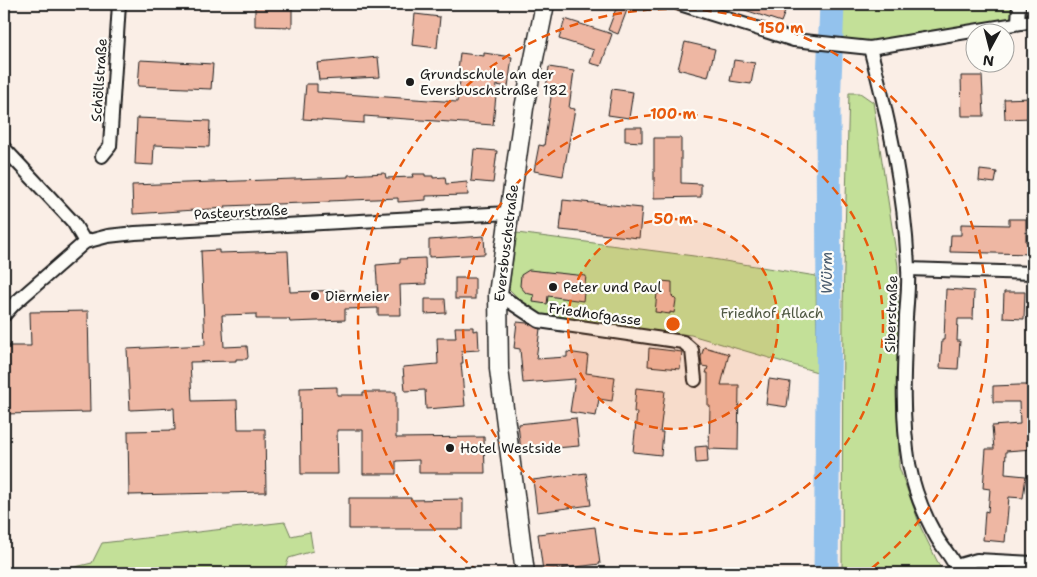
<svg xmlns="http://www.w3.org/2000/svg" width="1037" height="577" viewBox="0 0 1037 577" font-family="'Shantell Sans',sans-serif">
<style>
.green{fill:#c3e098;stroke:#707e5a}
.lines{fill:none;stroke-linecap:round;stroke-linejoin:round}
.stream{stroke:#638099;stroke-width:4.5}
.river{stroke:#93c2ed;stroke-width:25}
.building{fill:#eeb7a3;stroke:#1c1c1c}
.minor-casing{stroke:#1c1c1c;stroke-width:16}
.secondary-casing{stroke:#1c1c1c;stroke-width:21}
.minor{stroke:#fdfcf7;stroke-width:12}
.secondary{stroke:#fdfcf7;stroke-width:18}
.ring{fill:none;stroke:#e8590c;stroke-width:2.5;stroke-dasharray:9 6}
.poi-dot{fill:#1c1c1c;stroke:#fdfcf7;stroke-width:2}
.labels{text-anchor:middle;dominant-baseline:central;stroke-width:4.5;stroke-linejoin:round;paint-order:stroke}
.poi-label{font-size:14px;fill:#1c1c1c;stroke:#fdfcf7;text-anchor:start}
.street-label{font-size:14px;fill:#1c1c1c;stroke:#fdfcf7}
.park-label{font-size:14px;fill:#4e5741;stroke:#fdfcf7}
.water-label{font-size:15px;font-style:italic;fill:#4c5e70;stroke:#fdfcf7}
.centre{fill:#e8590c;stroke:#fdfcf7;stroke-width:2.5}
.ring-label{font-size:15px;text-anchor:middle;font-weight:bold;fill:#e8590c;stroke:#fdfcf7;stroke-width:4.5;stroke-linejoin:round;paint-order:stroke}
</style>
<rect width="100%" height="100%" fill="#faeee6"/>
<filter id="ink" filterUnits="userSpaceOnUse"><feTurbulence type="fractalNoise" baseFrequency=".02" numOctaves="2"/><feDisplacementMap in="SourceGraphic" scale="10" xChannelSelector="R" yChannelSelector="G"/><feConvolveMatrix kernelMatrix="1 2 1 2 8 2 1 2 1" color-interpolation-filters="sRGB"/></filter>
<g filter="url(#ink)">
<g class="green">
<polygon points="832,4 1014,4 1010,22 860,43 832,38"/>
<polygon points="849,93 860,93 873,102 898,266 899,467 921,528 943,573 842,573 843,304"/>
<polygon points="517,233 694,256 816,276 817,372 691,335 544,318 531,311 509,289"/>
<polygon points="285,522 291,536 310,532 313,551 289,558 283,573 50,573 92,563 102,543"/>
</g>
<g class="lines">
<polyline class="stream" points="832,6 834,4"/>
<polyline class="river" points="826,573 829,312 828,107 832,4"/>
</g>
<g class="building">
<polygon points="255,4 292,4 292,27 255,26"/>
<polygon points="733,4 788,4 781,22 733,6"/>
<polygon points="617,6 627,10 618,34 608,30"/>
<polygon points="415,14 440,17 437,48 412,45"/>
<polygon points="565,19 612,34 601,66 590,63 594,50 559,39"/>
<polygon points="685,42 715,49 708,77 678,69"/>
<polygon points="460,53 484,56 484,53 512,57 508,87 497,85 493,125 364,116 364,123 303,119 306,84 317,84 317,92 457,102 460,81 457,80"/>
<polygon points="378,57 380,77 319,80 317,63"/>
<polygon points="140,60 213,64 211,89 138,86"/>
<polygon points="734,60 755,63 751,84 730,81"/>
<polygon points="549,67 574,71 569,108 575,109 563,176 534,171 539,145 544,146 552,90 546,89"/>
<polygon points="961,76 982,76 984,116 962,116"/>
<polygon points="612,89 633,92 629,118 608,115"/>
<polygon points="1031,98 1032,118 1005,119 1004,99"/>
<polygon points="137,118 210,121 209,147 154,145 153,165 135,164"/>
<polygon points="625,127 642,127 642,142 625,141"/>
<polygon points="654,138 681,138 681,183 701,184 701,197 654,198"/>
<polygon points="474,149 497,151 493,183 471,181"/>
<polygon points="980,170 997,172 995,183 979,181"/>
<polygon points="385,173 386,178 413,177 412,174 425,174 425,176 433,176 433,178 445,177 446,184 467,182 468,195 426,196 426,200 398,202 398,198 329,201 329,202 225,206 226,208 133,214 132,185 348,177 348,175"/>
<polygon points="563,200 642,208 639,238 560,230"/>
<polygon points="1009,219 1026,219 1026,242 1033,242 1033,254 950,252 951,235 961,235 961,224 1009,225"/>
<polygon points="484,236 485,254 429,257 429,240"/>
<polygon points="219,250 219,253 288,251 290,292 344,290 344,299 378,297 376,265 400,263 400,259 425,258 426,284 400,285 401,315 378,315 378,308 345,309 345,320 290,322 289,319 256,319 256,314 222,315 224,347 247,346 248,357 247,359 236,359 236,361 190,362 192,401 237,400 238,429 265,429 266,492 129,495 128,431 175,430 174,408 130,410 127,349 205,345 201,251"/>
<polygon points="529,270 586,276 583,301 548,296 547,304 533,302 534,295 526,293 520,286 521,275"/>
<rect x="455" y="278" width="20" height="21"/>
<polygon points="661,281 672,282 672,296 676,300 674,313 670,312 670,314 655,312 657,293 659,294"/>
<polygon points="946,289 974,291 973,319 958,319 957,341 960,341 958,369 940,368 942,340 944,340"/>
<polygon points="1004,292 1025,292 1024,319 1003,318"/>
<polygon points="425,299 445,299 446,313 425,314"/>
<polygon points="88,311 90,412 4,414 4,346 31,346 30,312"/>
<polygon points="517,322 527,323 540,329 536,359 567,357 567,352 588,355 586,373 615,377 612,401 599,399 596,416 570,412 575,379 523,383 520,349 514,348"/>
<polygon points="455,327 473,327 473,331 478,330 479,350 462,351 463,363 461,363 465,406 426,409 425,390 405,391 403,367 438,364 437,338 456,338"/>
<polygon points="704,347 729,354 721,385 739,385 738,450 709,449 710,406 708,406 708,373 706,373 708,367 702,366 701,357"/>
<polygon points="649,348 682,352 680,369 648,366"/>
<polygon points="769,379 790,382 787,407 766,404"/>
<polygon points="1019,385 1033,385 1033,449 1006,451 1005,474 1026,476 1023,498 1009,497 1005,542 983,540 985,511 988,512 990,489 983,488 986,449 994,449 992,426 1020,424 1019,402 993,402 993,386"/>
<polygon points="337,387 337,395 363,395 363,392 396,392 396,438 484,437 485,473 419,473 419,460 396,461 396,474 363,474 363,430 337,430 338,474 301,474 300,388"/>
<polygon points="636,388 665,391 660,432 663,432 661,455 633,452 637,412 634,412"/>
<polygon points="576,418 579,446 521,451 518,424"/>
<polygon points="707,446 708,462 696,463 695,447"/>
<polygon points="586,473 591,505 537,512 533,480"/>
<polygon points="349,498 411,498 411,500 463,499 463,529 349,529"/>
<polygon points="595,527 600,564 543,571 538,534"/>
</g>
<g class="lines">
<g class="minor-casing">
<g id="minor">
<polyline points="680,4 794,40 870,48 1033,21"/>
<polyline points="1018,23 1019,4"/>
<path d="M870,48c19,72 35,145 38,220 1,16 -1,33 -2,49 -2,48 -5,99 3,147 5,26 15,51 28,74 7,12 18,22 21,35"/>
<polyline points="4,148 73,222 85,242"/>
<polyline points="102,156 110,146 119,4"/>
<polyline points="908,269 1033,273"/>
<polyline points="498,294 539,321 683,342 692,350 695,380"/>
<polyline points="4,315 14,304 85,242 108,236 135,233 509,213"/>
<polyline points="956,566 977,560 1033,563"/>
</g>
</g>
<g class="secondary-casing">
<polyline id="secondary" points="525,573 499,369 498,294 524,108 545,4"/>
</g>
<use href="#minor" class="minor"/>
<use href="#secondary" class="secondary"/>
</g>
</g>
<circle cx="673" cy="324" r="105" fill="#e8590c" fill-opacity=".12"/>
<g class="ring">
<circle cx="673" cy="324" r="105"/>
<circle cx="673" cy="324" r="210"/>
<path d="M479 572A315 315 0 1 1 867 572"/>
</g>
<g class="poi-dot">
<circle cx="410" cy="82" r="5"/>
<circle cx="553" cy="287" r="5"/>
<circle cx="315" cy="296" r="5"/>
<circle cx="450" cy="448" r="5"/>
</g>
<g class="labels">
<g class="poi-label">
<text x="420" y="74">Grundschule an der<tspan x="420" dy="16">Eversbuschstraße 182</tspan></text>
<text x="563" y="287">Peter und Paul</text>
<text x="325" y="296">Diermeier</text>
<text x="460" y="448">Hotel Westside</text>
</g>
<g class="street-label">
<text transform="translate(99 80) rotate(-86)">Schöllstraße</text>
<text transform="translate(241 212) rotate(-3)">Pasteurstraße</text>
<text transform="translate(506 243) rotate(-83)">Eversbuschstraße</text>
<text transform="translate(595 314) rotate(8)">Friedhofgasse</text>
<text transform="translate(891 314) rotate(-88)">Siberstraße</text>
</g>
<g class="park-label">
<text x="772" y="313">Friedhof Allach</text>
</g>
<g class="water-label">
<text transform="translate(827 273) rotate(-90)">Würm</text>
</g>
</g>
<circle cx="673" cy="324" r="8" class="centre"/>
<g class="ring-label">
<text x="781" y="33">150 m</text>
<text x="673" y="119">100 m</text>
<text x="673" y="224">50 m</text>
</g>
<rect width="1037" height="577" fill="none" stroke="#fdfcf7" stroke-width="20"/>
<rect x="10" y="10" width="1017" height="557" fill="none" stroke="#1c1c1c" stroke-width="2" filter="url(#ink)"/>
<g transform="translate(990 48) rotate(187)"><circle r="24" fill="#fdfcf7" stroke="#a3a29f"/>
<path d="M0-4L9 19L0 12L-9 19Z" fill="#1c1c1c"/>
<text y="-8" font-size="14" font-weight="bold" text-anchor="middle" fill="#1c1c1c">N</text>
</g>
</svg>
